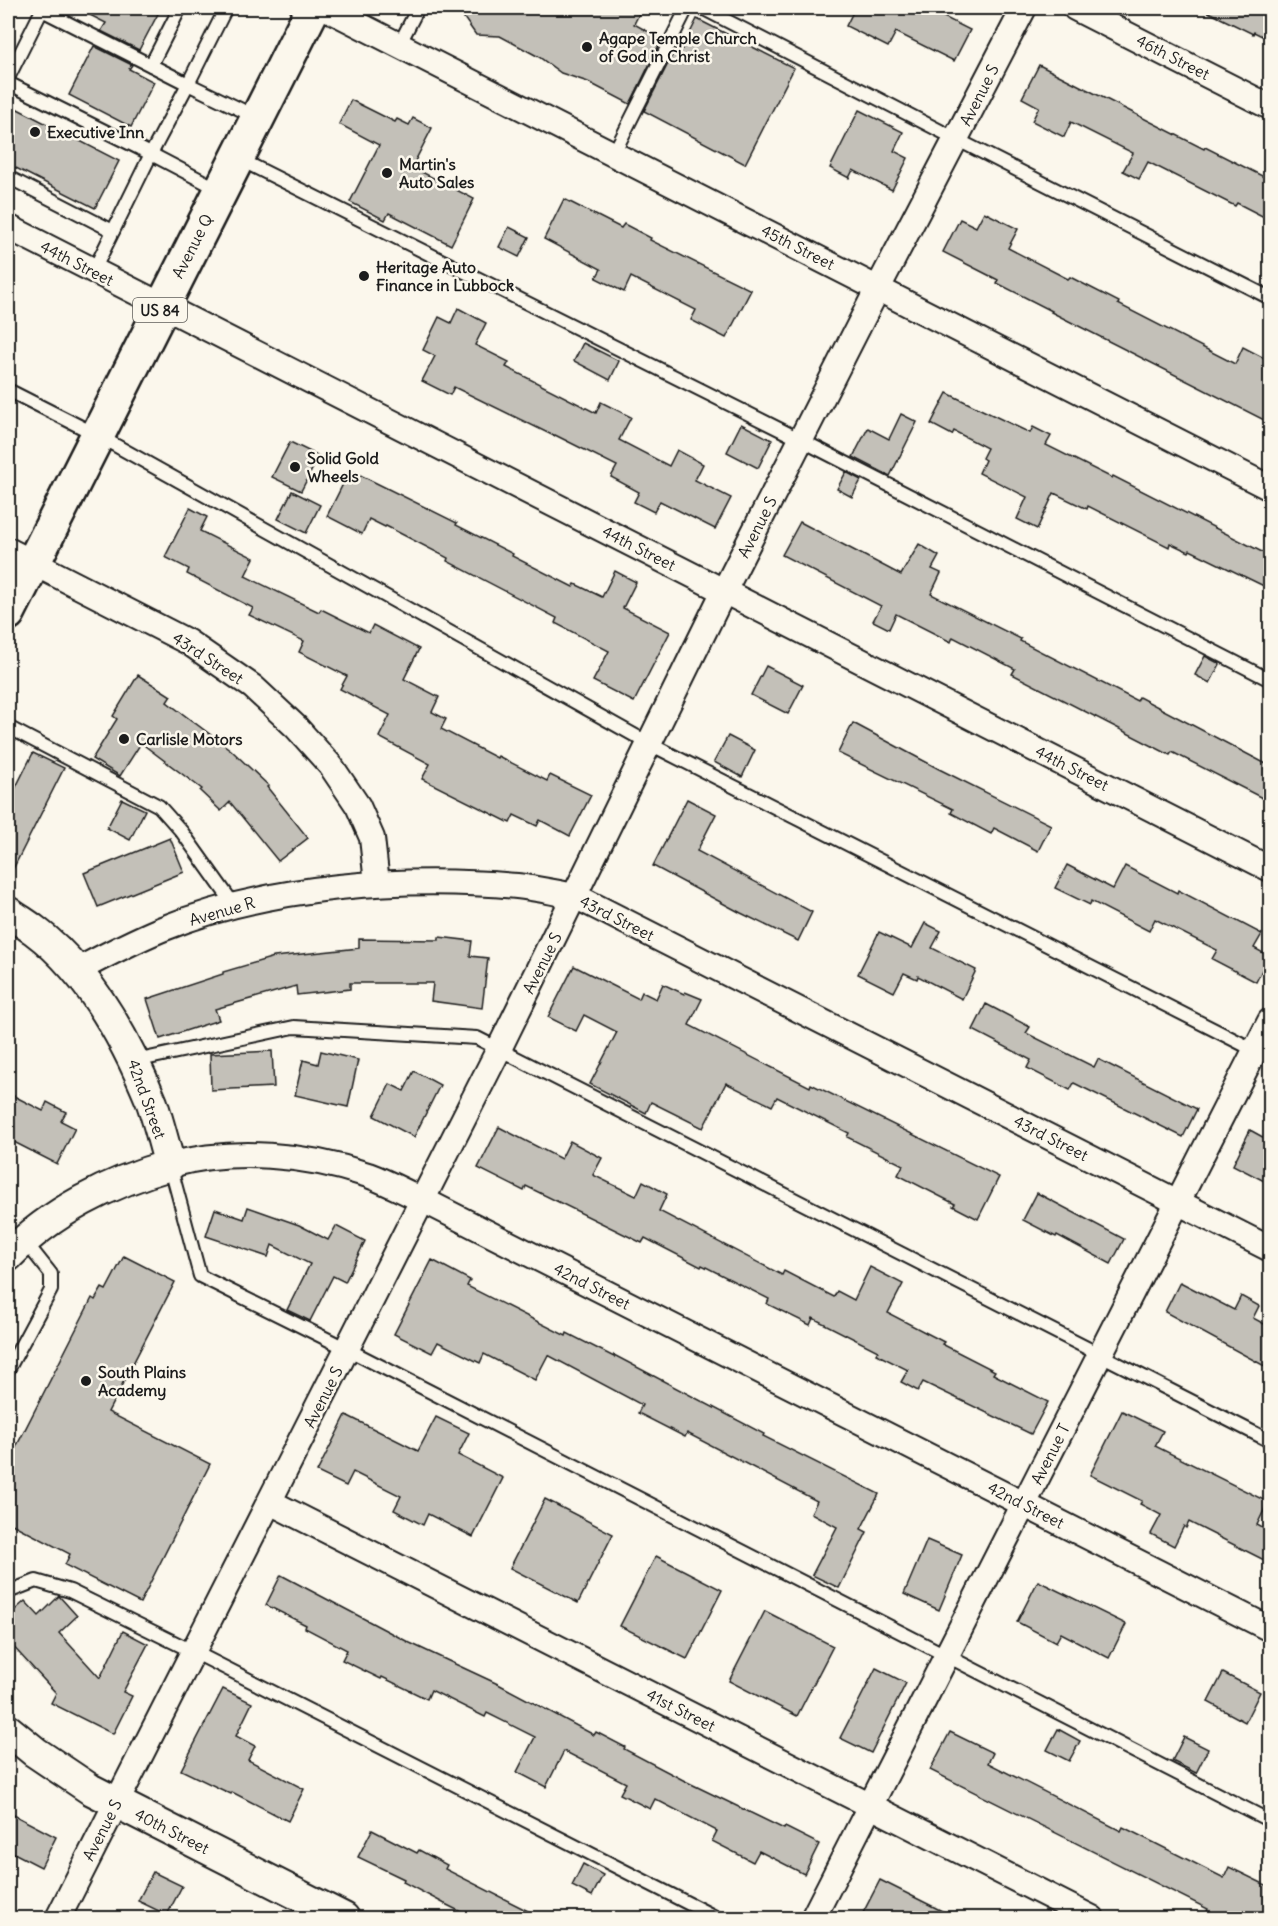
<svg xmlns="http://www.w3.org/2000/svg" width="1278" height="1926" viewBox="0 0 1278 1926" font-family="Delius,sans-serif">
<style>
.building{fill:#c3c0b8;stroke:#1c1c1c;stroke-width:1.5}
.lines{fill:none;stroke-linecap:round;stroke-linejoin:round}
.service-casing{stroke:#1c1c1c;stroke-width:16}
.minor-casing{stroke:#1c1c1c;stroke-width:28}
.tertiary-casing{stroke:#1c1c1c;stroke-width:34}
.trunk-casing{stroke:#1c1c1c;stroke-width:38}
.service{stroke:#fbf7ec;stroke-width:12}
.minor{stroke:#fbf7ec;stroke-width:24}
.tertiary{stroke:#fbf7ec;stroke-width:30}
.trunk{stroke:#fbf7ec;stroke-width:33}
.poi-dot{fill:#1c1c1c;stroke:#fbf7ec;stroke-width:2}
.labels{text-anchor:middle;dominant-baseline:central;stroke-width:5;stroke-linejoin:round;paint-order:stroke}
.shield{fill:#fbf7ec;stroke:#5f5e5a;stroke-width:1.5}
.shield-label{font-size:15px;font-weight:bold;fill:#1c1c1c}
.poi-label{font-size:16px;font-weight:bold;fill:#1c1c1c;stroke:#fbf7ec;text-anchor:start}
.street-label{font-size:16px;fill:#1c1c1c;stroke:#fbf7ec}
</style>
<rect width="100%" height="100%" fill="#fbf7ec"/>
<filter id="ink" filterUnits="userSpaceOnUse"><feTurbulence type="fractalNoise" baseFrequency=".0167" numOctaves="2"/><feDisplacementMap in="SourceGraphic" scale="12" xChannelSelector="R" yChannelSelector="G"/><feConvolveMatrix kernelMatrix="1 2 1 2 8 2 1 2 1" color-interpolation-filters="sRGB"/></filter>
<g filter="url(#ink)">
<g class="building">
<polygon points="76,8 161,8 139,50 101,31 106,23"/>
<polygon points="457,8 627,8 639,14 634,24 662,39 630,104 588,82 561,73 539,57 500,36 476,35"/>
<polygon points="855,8 926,8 970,30 954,61 896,32 888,47 846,26"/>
<polygon points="1200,8 1270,8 1270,40 1254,32 1253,34"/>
<polygon points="697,19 794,68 745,164 644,111 677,46 682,49"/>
<polygon points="94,46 132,65 129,69 154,82 131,127 69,95"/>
<polygon points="1039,65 1204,149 1205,147 1270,180 1270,220 1237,203 1235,206 1148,162 1139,179 1123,171 1133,153 1071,122 1064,137 1032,121 1039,107 1022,98"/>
<polygon points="351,100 395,122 397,119 409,125 413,118 432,128 412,167 474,199 451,245 389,213 385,220 350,202 379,145 339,124"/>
<polygon points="8,104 119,161 95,208 8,164"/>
<polygon points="859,110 903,132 894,151 908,158 892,190 853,170 849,178 830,168"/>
<polygon points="564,199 621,228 624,224 651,238 650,240 751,290 726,338 691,320 696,310 631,277 624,292 596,278 601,269 544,239"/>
<polygon points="984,212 1018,229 1008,248 1068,279 1070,277 1119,302 1118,304 1235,364 1243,347 1270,361 1270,411 1266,421 1051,312 1052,311 997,283 998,280 943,252 960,219 976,227"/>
<polygon points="509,227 529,237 519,257 499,247"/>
<polygon points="458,308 486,323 475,345 509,362 506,367 596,413 601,402 631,417 619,440 669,466 677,450 703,464 695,480 731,498 715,529 660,501 654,512 634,502 639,492 611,477 617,466 555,435 554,436 454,387 450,395 422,381 435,356 423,350 439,317 451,323"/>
<polygon points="583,343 619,361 610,380 574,361"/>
<polygon points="947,393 1030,433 1033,427 1051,436 1046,445 1112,478 1113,476 1270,556 1270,589 1190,550 1189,552 1170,543 1169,547 1088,506 1087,509 1054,493 1037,529 1017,519 1027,497 979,473 985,460 982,458 987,448 954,431 952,435 931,424"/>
<polygon points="901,414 917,422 890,476 853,457 868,428 889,439"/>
<polygon points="741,424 772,440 758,468 727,452"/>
<polygon points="290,442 319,456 301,491 272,477"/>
<polygon points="350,470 457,523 456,525 513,554 512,556 573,587 575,584 602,597 615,571 636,582 623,608 670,632 634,702 593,681 609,651 555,623 557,618 447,561 448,558 386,526 385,527 369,519 362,534 327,516"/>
<polygon points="846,472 861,480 852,497 837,489"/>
<polygon points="292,491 320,505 306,533 278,519"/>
<polygon points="190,508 207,517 200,531 254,558 245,576 319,612 321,609 369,633 373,625 419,649 404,679 439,697 432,712 446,719 441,729 497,758 498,756 547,781 550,775 591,795 570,836 540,820 537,826 514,815 510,823 422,779 430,764 379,737 390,715 340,689 347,676 299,652 304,641 249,615 253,608 187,574 189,569 165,557"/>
<polygon points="800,522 901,575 919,544 939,556 932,569 941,573 931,594 1021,639 1020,641 1137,701 1139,697 1270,766 1270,802 1172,752 1170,755 1012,674 1015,669 953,637 951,642 896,614 889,629 873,621 881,606 782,555"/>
<polygon points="1205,656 1220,664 1210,683 1195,675"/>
<polygon points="766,666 803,685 788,714 751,695"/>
<polygon points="138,675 171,696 167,702 231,750 269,786 267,787 308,838 278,861 230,802 221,811 200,791 202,789 141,743 120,776 92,759 117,719 113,716"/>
<polygon points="853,723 939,769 1051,825 1038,851 994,828 991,834 951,813 953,809 838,753"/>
<polygon points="728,736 755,750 742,777 714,762"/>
<polygon points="33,753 64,768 8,879 8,803"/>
<polygon points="122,799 145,810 130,840 107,828"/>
<polygon points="687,799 716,814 697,851 812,912 798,941 741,913 653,866"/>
<polygon points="170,838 184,872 98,907 84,873"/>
<polygon points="1067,865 1113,889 1125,866 1177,893 1178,890 1262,934 1254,948 1269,956 1256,982 1212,959 1217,950 1155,919 1149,931 1091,901 1090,905 1055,888"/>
<polygon points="925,923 941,931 932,948 976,970 962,999 918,976 917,979 904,973 894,992 858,974 879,932 912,948"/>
<polygon points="439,937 472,941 470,956 488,958 482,1008 431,1001 433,983 350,983 350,989 297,995 296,986 215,1009 219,1020 160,1039 147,999 223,974 223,972 274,957 359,948 359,939 439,940"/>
<polygon points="574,966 639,999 642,992 656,999 663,984 684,994 685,992 702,999 689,1025 810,1087 811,1084 999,1177 978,1219 953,1206 955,1204 898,1175 903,1165 847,1137 849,1133 777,1097 772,1106 726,1083 703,1128 651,1102 646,1113 590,1084 617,1032 584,1015 576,1031 548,1017"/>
<polygon points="986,1004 1030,1027 1026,1033 1094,1067 1098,1059 1197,1109 1183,1137 1074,1083 1070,1090 1027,1068 1031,1060 973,1030"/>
<polygon points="272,1051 274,1087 211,1090 210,1054"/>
<polygon points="321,1051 358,1060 348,1107 295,1095 303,1060 318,1064"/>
<polygon points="414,1071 440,1085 414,1137 374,1116 390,1084 404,1091"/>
<polygon points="8,1093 43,1111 47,1102 66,1112 61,1121 75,1128 57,1164 8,1139"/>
<polygon points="499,1127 561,1159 570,1141 602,1158 593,1175 636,1196 643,1181 667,1194 659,1211 782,1275 784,1271 834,1297 837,1291 854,1300 870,1267 903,1284 888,1313 944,1342 942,1344 995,1371 993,1374 1048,1402 1031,1434 923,1382 918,1391 901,1382 908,1370 876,1354 878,1351 813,1318 810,1325 767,1304 769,1299 702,1265 701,1267 645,1238 642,1243 526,1186 524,1191 478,1168"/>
<polygon points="1250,1130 1270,1141 1270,1184 1233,1165"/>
<polygon points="1037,1193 1124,1239 1111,1264 1057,1235 1056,1237 1023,1220"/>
<polygon points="248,1207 299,1225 328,1240 336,1226 365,1241 345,1282 333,1276 310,1321 287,1310 310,1264 272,1245 268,1257 206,1236 215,1209 244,1219"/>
<polygon points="124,1256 175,1282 108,1412 210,1464 140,1603 65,1565 70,1554 8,1522 8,1463 92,1298 95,1300 102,1288 106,1290"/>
<polygon points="432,1260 470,1280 467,1286 566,1336 567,1333 614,1357 614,1355 764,1434 763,1436 879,1494 861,1529 867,1532 839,1588 812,1575 837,1527 811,1513 817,1501 687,1433 685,1437 638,1413 642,1405 548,1355 535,1380 484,1354 480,1363 438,1342 432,1353 394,1334"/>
<polygon points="1180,1282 1234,1310 1241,1296 1259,1306 1253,1318 1270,1327 1270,1369 1165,1312"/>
<polygon points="1122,1411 1163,1431 1155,1446 1268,1502 1257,1525 1270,1532 1270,1563 1189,1522 1186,1528 1184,1526 1174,1546 1151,1534 1161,1515 1140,1504 1142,1501 1090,1475"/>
<polygon points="346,1415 418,1451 436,1417 469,1433 458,1455 503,1478 473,1537 428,1514 423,1525 394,1510 401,1496 353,1472 346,1486 317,1472"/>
<polygon points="545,1499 613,1534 578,1603 510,1568"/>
<polygon points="927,1540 962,1555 939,1610 904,1594"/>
<polygon points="656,1556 722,1590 687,1659 620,1626"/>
<polygon points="281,1575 410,1643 500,1685 594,1735 596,1732 625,1747 624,1749 685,1781 784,1829 785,1827 819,1844 804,1874 759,1851 753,1862 712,1841 717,1831 655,1799 650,1809 620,1794 626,1783 564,1751 546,1787 517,1772 535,1737 487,1713 485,1717 431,1690 427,1699 382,1677 381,1679 342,1660 347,1650 305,1628 306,1625 266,1605"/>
<polygon points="1038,1581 1126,1624 1109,1658 1061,1633 1056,1642 1017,1622"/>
<polygon points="59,1596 77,1616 59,1633 100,1678 123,1631 148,1644 123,1692 132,1696 113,1734 51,1703 56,1693 8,1641 8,1616 25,1601 39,1616"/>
<polygon points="765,1611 833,1646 797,1716 729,1681"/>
<polygon points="876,1668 906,1683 871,1753 840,1738"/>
<polygon points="1223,1673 1260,1692 1245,1722 1208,1702"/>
<polygon points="223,1689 252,1703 236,1736 255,1746 248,1760 304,1789 288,1821 232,1792 231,1794 181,1770"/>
<polygon points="1058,1729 1080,1741 1069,1761 1047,1750"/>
<polygon points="950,1732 993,1753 988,1763 1121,1831 1123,1827 1224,1878 1229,1867 1270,1887 1270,1912 1267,1918 1222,1918 1207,1911 1208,1909 930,1770"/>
<polygon points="1184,1737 1208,1749 1196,1773 1172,1761"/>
<polygon points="8,1812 56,1837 41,1867 8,1850"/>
<polygon points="372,1830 417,1853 419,1850 447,1865 445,1869 542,1918 473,1918 445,1904 403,1882 404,1879 358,1857"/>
<polygon points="583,1864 603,1875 592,1896 572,1886"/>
<polygon points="153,1872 182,1886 167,1915 138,1901"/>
<polygon points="880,1880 956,1918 874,1918 863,1913"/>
</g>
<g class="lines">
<g class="service-casing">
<g id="service">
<polyline points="702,8 956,139 1270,298"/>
<polyline points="399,45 418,8"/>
<polyline points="151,65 180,8"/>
<polyline points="8,78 42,10 188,84 226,8"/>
<polyline points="8,83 151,154 93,272"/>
<polyline points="614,153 687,8"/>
<polyline points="239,159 801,440 1270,680"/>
<polyline points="8,177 113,231"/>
<polyline points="220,190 151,154 188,84 256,117"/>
<polyline points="8,390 97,435 650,744 1270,1058"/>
<polyline points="8,727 159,806 182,832 234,905"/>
<polyline points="135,1061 294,1027 477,1038 1270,1441"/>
<polyline points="170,1165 200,1276 347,1349 1270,1821"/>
<polyline points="8,1370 51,1290 51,1274 24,1240"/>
<polyline points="8,1592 36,1581 70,1591 194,1652 717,1918"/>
</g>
</g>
<g class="minor-casing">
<g id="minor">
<polyline points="326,8 1270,488"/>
<polyline points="1075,8 1270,107"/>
<polyline points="8,227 1270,869"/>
<polyline points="8,550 188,642 253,687 296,727 331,766 358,806 372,838 377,883"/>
<path d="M76,971c28,-15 57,-30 86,-42 108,-44 240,-53 355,-43 19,2 39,7 58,10l695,353"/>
<path d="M170,1165c63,-17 136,-11 198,10 19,7 37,17 55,25l847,429"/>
<polyline points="270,1502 1092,1918"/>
<polyline points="58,1918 499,1049 724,591 878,288 1024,8"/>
<polyline points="813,1918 1270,1021"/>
</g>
</g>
<g class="tertiary-casing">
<g id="tertiary">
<path d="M8,912c8,6 18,12 26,18 55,41 93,111 118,173 7,20 12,42 18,62 -60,17 -119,47 -162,91"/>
<polyline points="8,1730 35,1752 90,1789 344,1918"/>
</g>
</g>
<g class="trunk-casing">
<polyline id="trunk" points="8,613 313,8"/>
</g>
<use href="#service" class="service"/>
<use href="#minor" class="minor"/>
<use href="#tertiary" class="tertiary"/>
<use href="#trunk" class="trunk"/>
</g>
</g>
<g class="poi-dot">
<circle cx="587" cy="47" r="6"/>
<circle cx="35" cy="132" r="6"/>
<circle cx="387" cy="173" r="6"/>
<circle cx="364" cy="276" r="6"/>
<circle cx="295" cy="467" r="6"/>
<circle cx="124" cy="739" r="6"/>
<circle cx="86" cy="1381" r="6"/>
</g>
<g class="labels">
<rect class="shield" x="133" y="298" width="54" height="24" rx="4.5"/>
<g class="shield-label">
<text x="160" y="310">US 84</text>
</g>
<g class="poi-label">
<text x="599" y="38">Agape Temple Church<tspan x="599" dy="18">of God in Christ</tspan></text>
<text x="47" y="132">Executive Inn</text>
<text x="399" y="164">Martin's<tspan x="399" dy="18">Auto Sales</tspan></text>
<text x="376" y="267">Heritage Auto<tspan x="376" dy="18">Finance in Lubbock</tspan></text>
<text x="307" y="458">Solid Gold<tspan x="307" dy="18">Wheels</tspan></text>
<text x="136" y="739">Carlisle Motors</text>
<text x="98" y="1372">South Plains<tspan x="98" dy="18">Academy</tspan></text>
</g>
<g class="street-label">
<text transform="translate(1173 57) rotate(27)">46th Street</text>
<text transform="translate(979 95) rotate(-63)">Avenue S</text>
<text transform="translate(192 246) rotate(-63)">Avenue Q</text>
<text transform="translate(798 247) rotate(27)">45th Street</text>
<text transform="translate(77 263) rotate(27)">44th Street</text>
<text transform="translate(757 527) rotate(-63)">Avenue S</text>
<text transform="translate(639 548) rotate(27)">44th Street</text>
<text transform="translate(208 658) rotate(33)">43rd Street</text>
<text transform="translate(1072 768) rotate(27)">44th Street</text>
<text transform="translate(222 911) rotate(-16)">Avenue R</text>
<text transform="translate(617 918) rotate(27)">43rd Street</text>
<text transform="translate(542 963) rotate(-63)">Avenue S</text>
<text transform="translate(147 1099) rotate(70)">42nd Street</text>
<text transform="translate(1051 1138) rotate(27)">43rd Street</text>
<text transform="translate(592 1286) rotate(27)">42nd Street</text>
<text transform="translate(323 1397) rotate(-63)">Avenue S</text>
<text transform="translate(1050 1454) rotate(-63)">Avenue T</text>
<text transform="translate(1026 1505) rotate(27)">42nd Street</text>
<text transform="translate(681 1710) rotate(27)">41st Street</text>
<text transform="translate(102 1830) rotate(-63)">Avenue S</text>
<text transform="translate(172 1831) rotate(27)">40th Street</text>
</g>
</g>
<rect width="1278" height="1926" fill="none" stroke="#fbf7ec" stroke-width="30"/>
<rect x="15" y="15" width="1248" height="1896" fill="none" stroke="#1c1c1c" stroke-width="2" filter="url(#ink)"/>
</svg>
